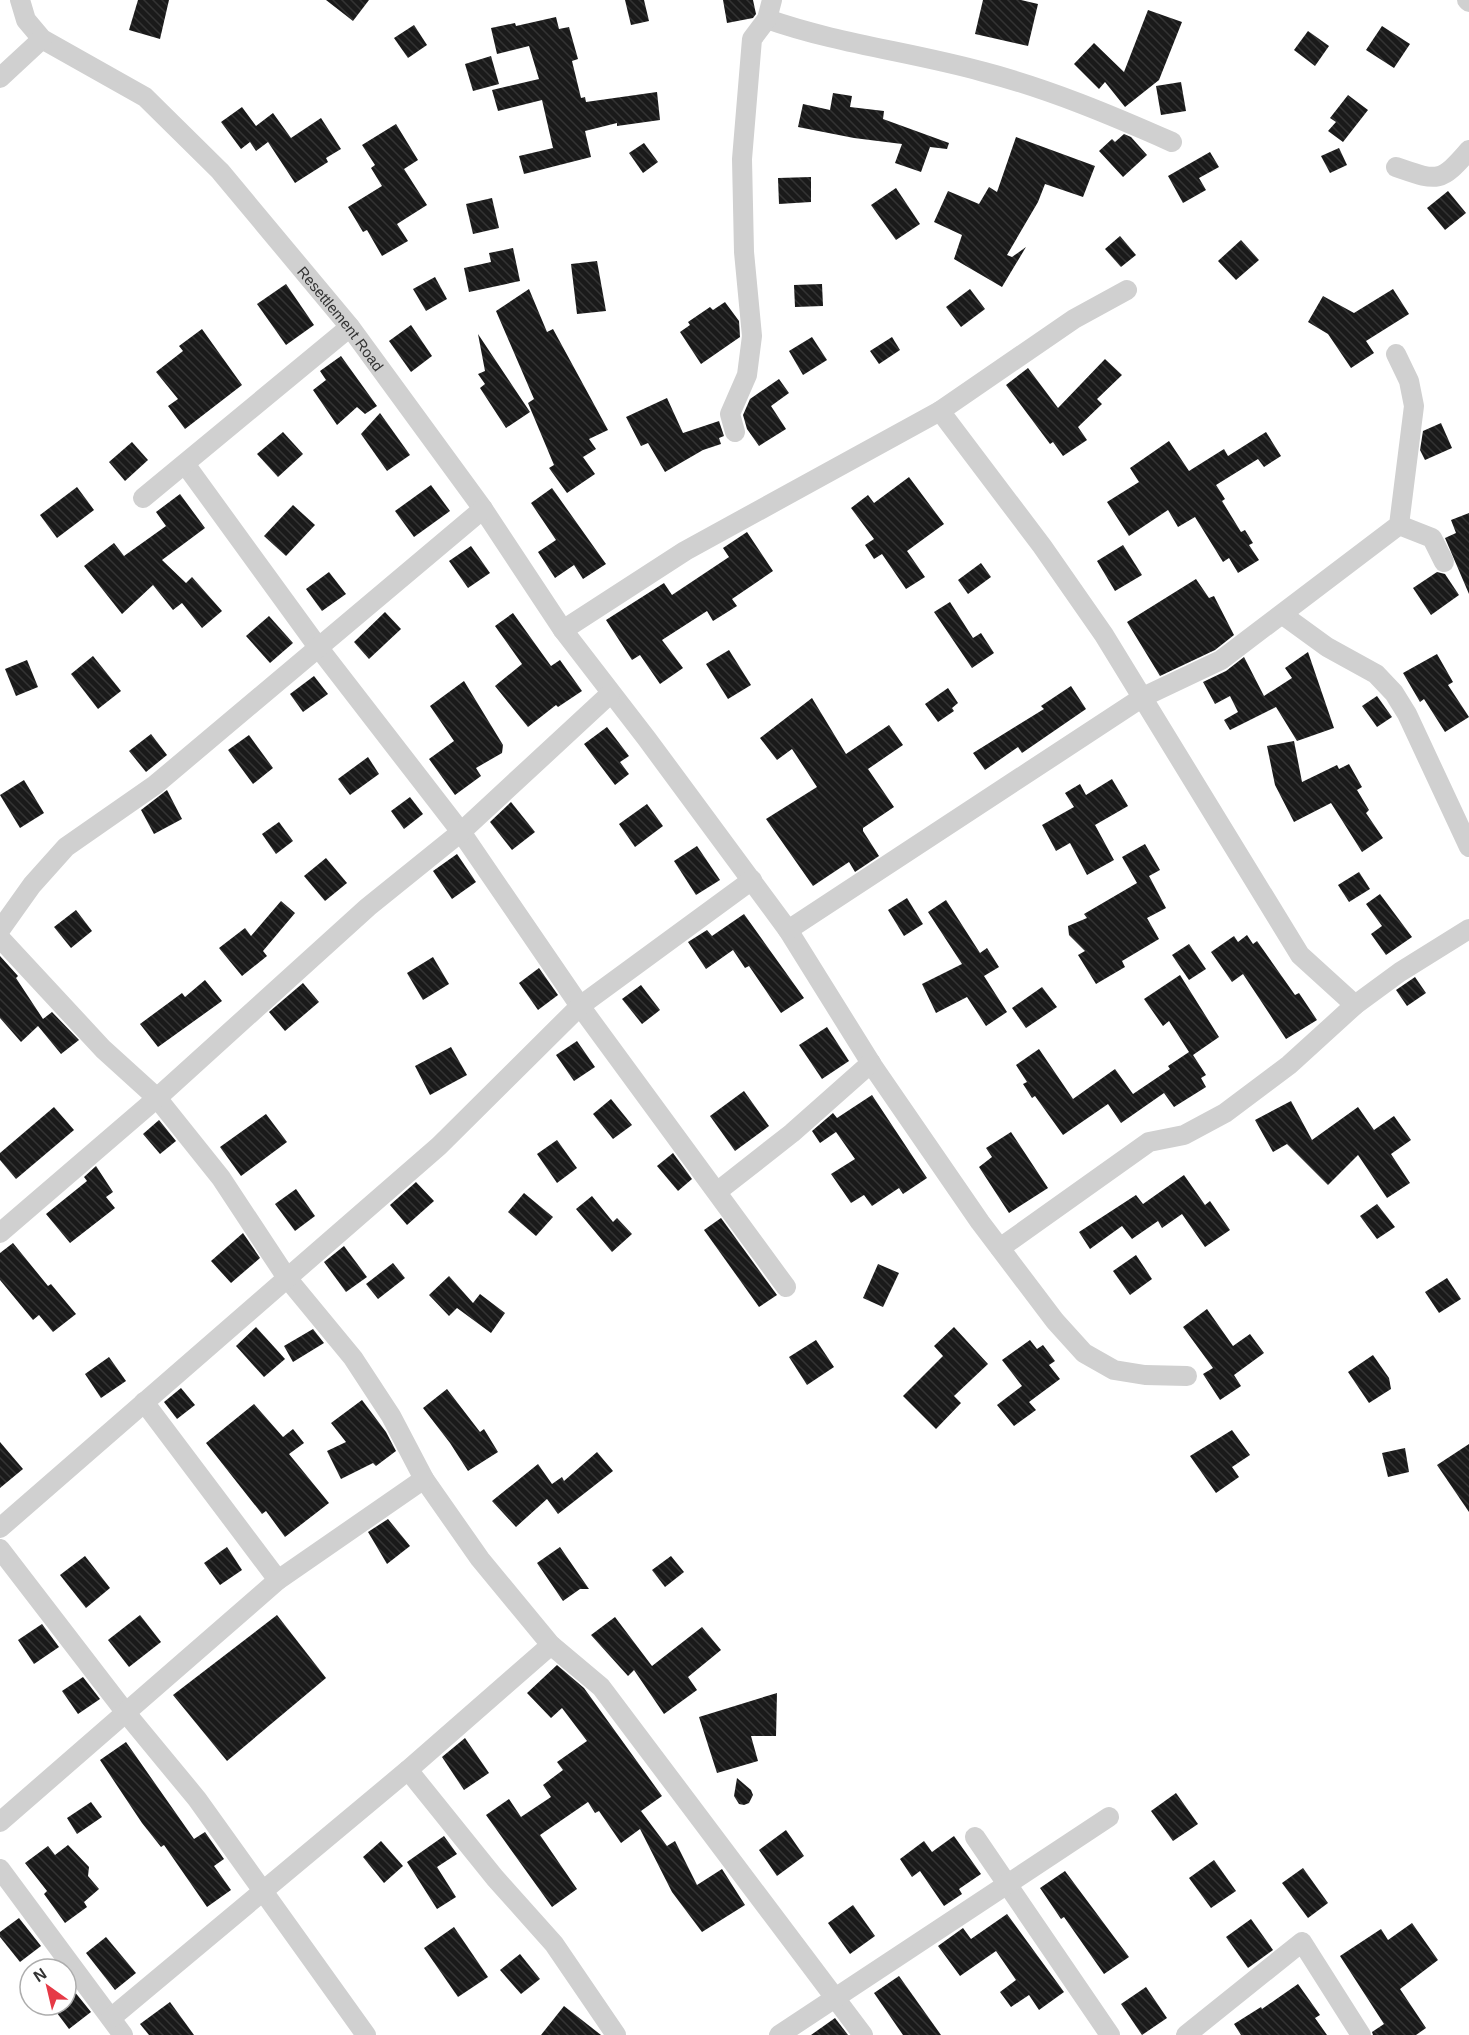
<svg xmlns="http://www.w3.org/2000/svg" width="1469" height="2035" viewBox="0 0 1469 2035" font-family="Arial,sans-serif">
<style>
.building{fill:url(#building-back-hatch)}
.lines{fill:none;stroke-linecap:round;stroke-linejoin:round}
.street{stroke:#d0d0d0;stroke-width:20}
.labels{text-anchor:middle;dominant-baseline:central;stroke-width:6;stroke-linejoin:round;paint-order:stroke}
.street-label{font-size:15px;fill:#333;stroke:#fff}
</style>
<defs>
<pattern id="building-back-hatch" width="6" height="6" patternUnits="userSpaceOnUse" patternTransform="scale(1.5)"><rect width="6" height="6" fill="#1a1a1a"/><path d="M-1 5l2 2M0 0l6 6M5-1l2 2" fill="none" stroke="#333"/></pattern>
</defs>
<rect width="100%" height="100%" fill="#fff"/>
<g class="building">
<polygon points="138,0 169,0 160,39 129,30"/>
<polygon points="326,0 369,0 353,21"/>
<polygon points="625,0 644,0 649,21 631,25"/>
<polygon points="723,0 753,0 756,14 753,18 727,23"/>
<polygon points="983,0 1021,0 1038,4 1028,46 975,34"/>
<polygon points="1148,10 1182,22 1159,80 1125,107 1105,82 1099,89 1074,64 1094,43 1124,72"/>
<polygon points="556,17 559,29 569,27 578,59 572,61 581,98 585,97 586,102 657,92 660,120 617,126 617,123 585,131 591,157 524,174 519,156 553,148 542,100 498,111 492,90 539,79 529,46 497,54 491,28 515,23 516,26"/>
<polygon points="414,25 427,45 408,58 394,38"/>
<polygon points="1382,26 1410,44 1394,68 1366,50"/>
<polygon points="1308,31 1329,46 1315,66 1294,50"/>
<polygon points="491,56 499,84 473,91 465,64"/>
<polygon points="1181,82 1186,111 1161,115 1156,86"/>
<polygon points="833,93 852,96 850,107 884,111 883,119 949,143 947,149 930,147 921,172 895,163 902,144 854,138 798,127 803,104 830,110"/>
<polygon points="1348,95 1368,110 1343,142 1328,131 1336,122 1330,118"/>
<polygon points="242,107 256,126 273,113 291,138 321,118 341,149 326,158 328,162 295,183 268,142 256,151 250,142 241,149 221,122"/>
<polygon points="396,124 418,160 404,169 427,205 397,224 408,241 382,256 367,230 363,232 348,207 382,186 371,168 375,165 362,145"/>
<polygon points="1124,134 1131,137 1147,155 1123,177 1099,151 1112,139 1115,142"/>
<polygon points="1016,137 1095,166 1083,197 1045,184 1038,202 1007,255 1012,257 1026,247 1002,287 954,259 962,235 934,222 948,191 979,204 989,187 997,192"/>
<polygon points="644,143 658,162 643,173 629,153"/>
<polygon points="1339,148 1347,165 1330,173 1321,156"/>
<polygon points="1210,152 1219,167 1199,178 1206,190 1183,203 1168,176"/>
<polygon points="811,177 811,202 779,204 778,178"/>
<polygon points="896,188 920,224 896,240 871,205"/>
<polygon points="1448,191 1466,213 1445,230 1427,208"/>
<polygon points="492,198 499,228 473,234 466,204"/>
<polygon points="1120,236 1136,255 1121,267 1105,249"/>
<polygon points="1241,240 1259,260 1236,280 1218,261"/>
<polygon points="513,248 520,281 469,292 464,268 491,262 489,253"/>
<polygon points="597,261 606,311 577,314 571,264"/>
<polygon points="435,277 447,299 426,311 413,289"/>
<polygon points="286,284 314,325 286,345 257,304"/>
<polygon points="822,284 823,306 795,307 794,285"/>
<polygon points="529,289 547,332 553,329 608,430 589,439 596,449 583,457 595,474 567,493 549,468 554,465 528,403 534,399 496,311"/>
<polygon points="970,289 985,309 961,327 946,307"/>
<polygon points="1393,289 1409,314 1366,341 1374,353 1351,368 1328,334 1308,322 1323,296 1354,313"/>
<polygon points="725,302 739,321 740,337 701,364 680,332 690,325 688,322 710,307 713,310"/>
<polygon points="411,325 432,356 411,372 389,341"/>
<polygon points="202,329 242,385 185,429 168,406 178,399 156,372 183,351 179,346"/>
<polygon points="478,334 530,412 506,428 480,388 485,384 478,374 485,371"/>
<polygon points="812,337 827,360 803,375 789,351"/>
<polygon points="892,337 900,350 879,364 870,351"/>
<polygon points="341,356 377,406 365,414 357,407 337,425 313,390 326,380 320,371"/>
<polygon points="1105,359 1122,375 1097,399 1102,404 1078,427 1087,440 1063,456 1053,442 1050,444 1006,385 1028,368 1058,408"/>
<polygon points="779,379 789,393 771,406 786,429 759,446 747,429 743,415 750,399"/>
<polygon points="667,398 683,433 719,421 724,436 719,438 721,444 703,450 665,472 648,443 641,446 626,417"/>
<polygon points="380,413 410,455 387,471 361,434"/>
<polygon points="1441,423 1452,448 1425,460 1420,450 1423,431"/>
<polygon points="283,432 303,454 278,477 257,454"/>
<polygon points="1266,432 1281,456 1264,467 1258,459 1216,485 1225,499 1222,501 1241,532 1245,530 1253,543 1249,545 1259,560 1238,573 1229,558 1223,562 1195,517 1178,527 1168,510 1129,536 1107,502 1139,482 1130,468 1169,441 1189,471 1224,449 1228,456"/>
<polygon points="132,442 148,460 125,481 109,462"/>
<polygon points="909,477 944,524 907,551 925,577 906,589 882,554 874,559 865,545 874,539 851,508 868,495 874,503"/>
<polygon points="431,485 450,511 414,537 395,511"/>
<polygon points="77,487 94,510 57,538 40,515"/>
<polygon points="552,488 606,564 583,579 574,565 555,578 538,552 556,540 531,503"/>
<polygon points="180,494 205,528 162,560 186,583 192,577 222,611 202,628 182,603 173,610 153,585 122,614 84,566 114,543 124,556 166,526 156,512"/>
<polygon points="293,505 315,525 286,556 264,536"/>
<polygon points="1469,513 1469,594 1445,538 1456,533 1451,520"/>
<polygon points="747,532 773,571 732,599 737,606 713,621 707,611 662,640 683,668 660,684 640,655 632,660 606,620 664,583 672,595 729,557 723,548"/>
<polygon points="1123,545 1142,575 1115,591 1097,561"/>
<polygon points="471,546 490,573 468,588 449,561"/>
<polygon points="981,563 991,577 968,594 958,580"/>
<polygon points="329,572 346,594 322,611 306,589"/>
<polygon points="1437,572 1445,574 1459,595 1431,615 1413,588"/>
<polygon points="1196,579 1209,598 1214,596 1234,635 1215,650 1160,676 1127,622"/>
<polygon points="950,602 973,638 981,633 994,653 972,668 934,612"/>
<polygon points="385,612 401,629 369,659 354,642"/>
<polygon points="513,613 551,666 560,660 582,691 558,707 556,705 528,727 495,686 522,664 495,626"/>
<polygon points="269,616 293,643 270,663 246,636"/>
<polygon points="729,650 751,685 728,699 706,664"/>
<polygon points="1308,652 1334,728 1297,741 1276,707 1230,730 1224,720 1238,712 1230,696 1215,704 1203,682 1226,671 1244,657 1264,696 1292,678 1285,668"/>
<polygon points="1437,654 1453,682 1448,685 1469,717 1445,732 1424,699 1420,702 1403,673"/>
<polygon points="93,656 121,691 98,709 71,674"/>
<polygon points="27,660 38,687 16,696 5,669"/>
<polygon points="314,676 328,694 303,712 290,694"/>
<polygon points="464,681 503,745 502,753 476,768 481,776 455,795 429,759 454,741 430,706"/>
<polygon points="1071,686 1086,709 1022,753 1018,747 985,770 973,753 1044,709 1041,706"/>
<polygon points="948,688 958,703 952,708 954,711 938,722 925,704"/>
<polygon points="1377,696 1392,717 1377,727 1362,706"/>
<polygon points="812,698 846,754 889,725 903,745 868,769 894,807 863,828 863,831 879,856 855,872 849,862 813,886 766,819 817,787 792,749 777,760 760,738"/>
<polygon points="607,727 629,756 620,762 629,774 615,785 584,744"/>
<polygon points="151,734 167,755 146,772 129,751"/>
<polygon points="249,735 273,768 253,784 228,750"/>
<polygon points="1294,741 1302,782 1337,765 1339,769 1349,764 1362,787 1357,790 1369,810 1366,813 1383,838 1362,852 1331,803 1294,822 1275,785 1267,746"/>
<polygon points="368,757 379,774 350,795 338,779"/>
<polygon points="1112,779 1128,806 1095,825 1114,860 1087,875 1070,843 1056,851 1042,825 1074,807 1065,793 1080,784 1086,795"/>
<polygon points="24,780 44,813 20,828 0,795"/>
<polygon points="167,790 182,819 154,834 141,810"/>
<polygon points="410,797 423,814 404,829 391,811"/>
<polygon points="511,802 535,832 512,850 490,822"/>
<polygon points="647,804 663,826 635,847 619,824"/>
<polygon points="279,822 293,841 276,854 262,834"/>
<polygon points="1145,844 1160,870 1149,876 1166,908 1147,918 1159,939 1122,961 1125,967 1096,984 1078,955 1085,951 1069,935 1068,926 1087,918 1084,914 1137,883 1122,857"/>
<polygon points="697,846 720,880 696,895 674,861"/>
<polygon points="457,854 476,882 452,899 433,871"/>
<polygon points="326,858 347,883 325,901 304,876"/>
<polygon points="1359,872 1370,889 1349,902 1338,885"/>
<polygon points="1380,894 1412,937 1386,955 1371,934 1382,926 1366,904"/>
<polygon points="907,898 923,924 904,936 888,910"/>
<polygon points="946,900 980,953 987,948 999,967 984,976 1007,1012 986,1026 967,997 936,1013 922,984 962,964 928,912"/>
<polygon points="281,901 295,913 263,951 267,956 242,976 219,948 245,928 251,936"/>
<polygon points="76,910 92,931 71,948 54,927"/>
<polygon points="744,914 804,998 781,1013 749,966 745,968 733,950 706,969 688,942 707,930 712,936"/>
<polygon points="1247,935 1253,944 1257,941 1295,995 1299,993 1317,1020 1286,1039 1243,974 1232,982 1211,952 1234,936 1238,942"/>
<polygon points="1189,944 1206,969 1189,980 1172,955"/>
<polygon points="0,956 18,976 16,978 43,1019 52,1012 79,1040 61,1054 38,1026 21,1042 0,1018"/>
<polygon points="433,957 449,984 423,1000 407,973"/>
<polygon points="539,968 558,995 538,1010 519,983"/>
<polygon points="1180,975 1219,1037 1193,1055 1206,1075 1201,1078 1206,1087 1174,1107 1164,1093 1121,1123 1108,1104 1063,1135 1035,1096 1032,1098 1023,1084 1027,1082 1016,1065 1039,1049 1073,1099 1115,1069 1133,1094 1170,1069 1168,1066 1189,1052 1169,1021 1163,1026 1144,999"/>
<polygon points="1415,977 1426,993 1407,1006 1396,990"/>
<polygon points="205,980 222,1001 158,1047 140,1024 182,993 185,997"/>
<polygon points="303,983 319,1002 285,1031 269,1012"/>
<polygon points="641,985 660,1010 642,1024 622,999"/>
<polygon points="1042,987 1057,1007 1026,1028 1012,1008"/>
<polygon points="827,1027 849,1061 822,1079 799,1045"/>
<polygon points="577,1041 595,1067 574,1081 556,1055"/>
<polygon points="451,1047 467,1075 430,1095 415,1066"/>
<polygon points="744,1091 769,1126 735,1151 710,1116"/>
<polygon points="872,1095 927,1178 903,1194 899,1188 872,1206 864,1195 851,1203 831,1174 855,1159 836,1132 820,1143 812,1131 833,1113 837,1118"/>
<polygon points="611,1099 632,1125 613,1139 593,1114"/>
<polygon points="1291,1101 1312,1140 1358,1107 1374,1130 1394,1116 1411,1140 1391,1154 1410,1183 1387,1198 1358,1155 1328,1185 1287,1144 1273,1152 1255,1120"/>
<polygon points="54,1107 74,1130 16,1179 0,1160 0,1153"/>
<polygon points="266,1114 287,1142 241,1176 220,1147"/>
<polygon points="159,1120 176,1141 160,1154 143,1134"/>
<polygon points="1011,1132 1048,1188 1009,1213 979,1167 992,1157 986,1148"/>
<polygon points="557,1140 577,1168 557,1183 537,1154"/>
<polygon points="673,1153 692,1179 678,1191 657,1166"/>
<polygon points="96,1166 113,1192 106,1197 115,1208 70,1243 46,1214 87,1181 84,1177"/>
<polygon points="1184,1175 1205,1205 1210,1201 1230,1230 1205,1247 1182,1214 1162,1228 1158,1221 1132,1239 1122,1226 1090,1249 1079,1232 1136,1195 1143,1204"/>
<polygon points="416,1182 434,1201 407,1225 390,1205"/>
<polygon points="296,1189 315,1216 295,1231 275,1204"/>
<polygon points="524,1193 553,1217 536,1236 508,1212"/>
<polygon points="592,1196 613,1222 617,1218 632,1234 612,1252 576,1209"/>
<polygon points="1377,1204 1395,1227 1377,1239 1360,1216"/>
<polygon points="721,1218 777,1295 759,1307 704,1230"/>
<polygon points="243,1233 260,1258 231,1283 211,1261"/>
<polygon points="13,1243 48,1286 51,1284 76,1314 53,1332 39,1315 33,1320 0,1280 0,1253"/>
<polygon points="344,1246 367,1277 346,1292 324,1262"/>
<polygon points="1136,1255 1152,1279 1130,1295 1113,1271"/>
<polygon points="393,1263 405,1278 378,1299 366,1284"/>
<polygon points="878,1264 899,1273 883,1307 863,1298"/>
<polygon points="449,1276 473,1303 480,1294 505,1313 491,1333 457,1308 449,1316 429,1295"/>
<polygon points="1447,1278 1461,1299 1439,1313 1425,1292"/>
<polygon points="1207,1309 1233,1346 1250,1334 1264,1353 1234,1375 1241,1386 1220,1400 1203,1374 1213,1368 1183,1327"/>
<polygon points="256,1327 285,1359 264,1377 236,1346"/>
<polygon points="954,1327 988,1364 954,1396 961,1403 936,1429 903,1396 943,1356 934,1346"/>
<polygon points="313,1329 324,1343 293,1362 284,1346"/>
<polygon points="816,1340 834,1367 807,1385 789,1357"/>
<polygon points="1030,1340 1037,1349 1043,1345 1055,1361 1049,1365 1060,1379 1029,1402 1036,1410 1014,1426 997,1405 1022,1386 1002,1360"/>
<polygon points="1373,1355 1389,1378 1391,1389 1369,1403 1348,1372"/>
<polygon points="109,1357 126,1381 101,1398 85,1374"/>
<polygon points="181,1388 195,1405 177,1419 164,1402"/>
<polygon points="447,1389 480,1432 484,1429 498,1452 468,1471 450,1443 423,1408"/>
<polygon points="362,1400 386,1432 396,1451 376,1466 373,1463 341,1479 327,1451 346,1442 331,1423"/>
<polygon points="254,1404 283,1437 293,1429 304,1443 289,1454 329,1503 285,1537 266,1511 262,1514 206,1443"/>
<polygon points="1232,1430 1250,1455 1232,1467 1239,1477 1216,1493 1190,1456"/>
<polygon points="0,1442 23,1469 0,1488"/>
<polygon points="1469,1444 1469,1512 1437,1465"/>
<polygon points="1405,1448 1409,1472 1388,1477 1382,1453"/>
<polygon points="597,1452 613,1471 558,1514 547,1499 516,1527 492,1501 538,1464 552,1484 562,1477 564,1481"/>
<polygon points="388,1519 410,1546 387,1564 368,1532"/>
<polygon points="227,1547 242,1570 220,1585 204,1563"/>
<polygon points="560,1547 589,1589 580,1589 563,1601 537,1563"/>
<polygon points="85,1556 110,1588 86,1608 60,1575"/>
<polygon points="671,1556 684,1572 665,1587 652,1570"/>
<polygon points="140,1615 161,1642 129,1667 108,1640"/>
<polygon points="277,1615 326,1678 227,1761 173,1695"/>
<polygon points="615,1617 652,1666 702,1627 721,1650 688,1677 697,1690 664,1714 634,1670 628,1676 591,1635"/>
<polygon points="42,1624 59,1647 34,1664 18,1640"/>
<polygon points="557,1665 584,1688 662,1796 641,1811 667,1846 675,1841 697,1885 722,1869 745,1905 702,1932 672,1892 640,1829 621,1843 599,1811 595,1813 588,1802 540,1835 577,1889 552,1907 486,1815 509,1799 521,1817 551,1797 543,1785 563,1770 557,1762 587,1741 562,1708 551,1718 527,1693"/>
<polygon points="83,1677 100,1699 78,1714 62,1691"/>
<polygon points="777,1693 776,1736 751,1736 758,1761 717,1773 699,1717"/>
<polygon points="465,1738 489,1773 464,1790 442,1757"/>
<polygon points="126,1742 194,1839 205,1832 224,1859 214,1866 231,1890 207,1907 164,1845 161,1847 142,1823 100,1760"/>
<polygon points="737,1778 751,1790 753,1795 749,1803 744,1805 739,1804 734,1796"/>
<polygon points="1176,1793 1198,1824 1173,1841 1151,1811"/>
<polygon points="91,1802 102,1817 77,1834 67,1818"/>
<polygon points="786,1830 804,1856 777,1876 759,1850"/>
<polygon points="444,1836 457,1854 437,1867 456,1897 437,1909 407,1862"/>
<polygon points="954,1836 981,1874 959,1889 962,1894 944,1906 920,1871 912,1877 900,1859 924,1841 932,1852"/>
<polygon points="381,1841 403,1866 384,1883 363,1857"/>
<polygon points="68,1845 89,1867 88,1876 99,1889 84,1902 87,1907 65,1923 44,1894 47,1891 25,1863 48,1846 55,1855"/>
<polygon points="1214,1860 1236,1891 1211,1908 1189,1878"/>
<polygon points="1303,1868 1328,1903 1308,1918 1282,1883"/>
<polygon points="1065,1871 1129,1957 1104,1974 1064,1917 1061,1919 1040,1888"/>
<polygon points="853,1905 875,1936 850,1954 828,1923"/>
<polygon points="1007,1914 1064,1992 1039,2010 1029,1995 1011,2007 1000,1992 1016,1980 996,1951 960,1976 938,1946 963,1928 971,1939"/>
<polygon points="19,1918 41,1946 20,1962 0,1937 0,1932"/>
<polygon points="1251,1919 1273,1950 1248,1968 1226,1937"/>
<polygon points="1412,1923 1438,1960 1400,1989 1426,2028 1416,2035 1373,2035 1372,2032 1384,2024 1340,1956 1381,1929 1388,1940"/>
<polygon points="454,1927 488,1977 458,1997 424,1948"/>
<polygon points="106,1937 136,1973 115,1990 86,1953"/>
<polygon points="520,1954 540,1979 521,1994 500,1970"/>
<polygon points="899,1976 941,2035 903,2035 874,1993"/>
<polygon points="66,1981 91,2012 69,2029 51,2005 66,2005"/>
<polygon points="1298,1984 1320,2015 1315,2018 1327,2035 1241,2035 1234,2024 1261,2007 1262,2009"/>
<polygon points="1146,1987 1167,2018 1142,2035 1121,2004"/>
<polygon points="170,2002 194,2035 149,2035 140,2024"/>
<polygon points="564,2006 601,2035 541,2035"/>
<polygon points="835,2018 848,2035 811,2035"/>
</g>
<g class="lines">
<g class="street">
<path id="s1" d="M20,0l6,20 16,19 103,58 75,74 130,156 133,182 80,121 84,109 141,191 86,138 106,154 75,99 29,32 30,17 31,5 42,1"/>
<polyline points="1467,0 1469,2"/>
<path d="M767,19c71,25 145,33 217,53 65,17 127,43 188,70"/>
<polyline points="0,78 42,39"/>
<path d="M1396,167c41,14 44,17 73,-17"/>
<polyline points="940,411 1042,546 1104,635 1300,955 1355,1005"/>
<polyline points="735,432 730,414 747,375 752,336 744,252 742,159 752,39 767,19 772,0"/>
<polyline points="185,464 318,647 461,832 580,1006 786,1287"/>
<polyline points="143,498 350,327"/>
<polyline points="1399,525 1432,538 1444,562"/>
<polyline points="1283,615 1327,647 1376,674 1394,693 1407,714 1469,847"/>
<polyline points="563,630 685,551 940,411 1074,319 1127,290"/>
<polyline points="0,930 32,885 66,847 155,785 483,509"/>
<polyline points="788,930 1143,697 1221,660 1399,525 1414,406 1409,381 1396,354"/>
<polyline points="0,938 103,1049 157,1098 221,1178 287,1278 353,1358 391,1416 424,1479 480,1559 551,1645 601,1687 863,2035"/>
<polyline points="718,1191 792,1133 871,1063"/>
<polyline points="0,1233 157,1098 368,907 461,832 610,694"/>
<polyline points="1000,1248 1149,1142 1184,1135 1225,1113 1289,1065 1355,1005 1400,972 1469,929"/>
<polyline points="144,1402 278,1580"/>
<polyline points="0,1528 439,1146 580,1006 752,880"/>
<polyline points="0,1549 126,1713 197,1799 366,2035"/>
<polyline points="408,1770 495,1878 554,1944 616,2035"/>
<polyline points="0,1822 278,1580 424,1479"/>
<polyline points="975,1837 1110,2035"/>
<polyline points="0,1869 123,2035"/>
<polyline points="111,2018 408,1770 551,1645"/>
<polyline points="779,2035 1109,1817"/>
<polyline points="1186,2035 1302,1942 1361,2035"/>
</g>
</g>
<g class="labels">
<g class="street-label">
<text stroke="none"><textPath href="#s1" startOffset="460">Resettlement Road</textPath></text>
</g>
</g>
<g transform="translate(48 1987) rotate(326)"><circle r="28" fill="#ffffff" stroke="#adadad" stroke-width="1.5"/>
<path d="M0-4.5L10 22L0 15L-10 22Z" fill="#e63946"/>
<text y="-9" font-size="16" font-weight="bold" text-anchor="middle" fill="#333333">N</text>
</g>
</svg>
